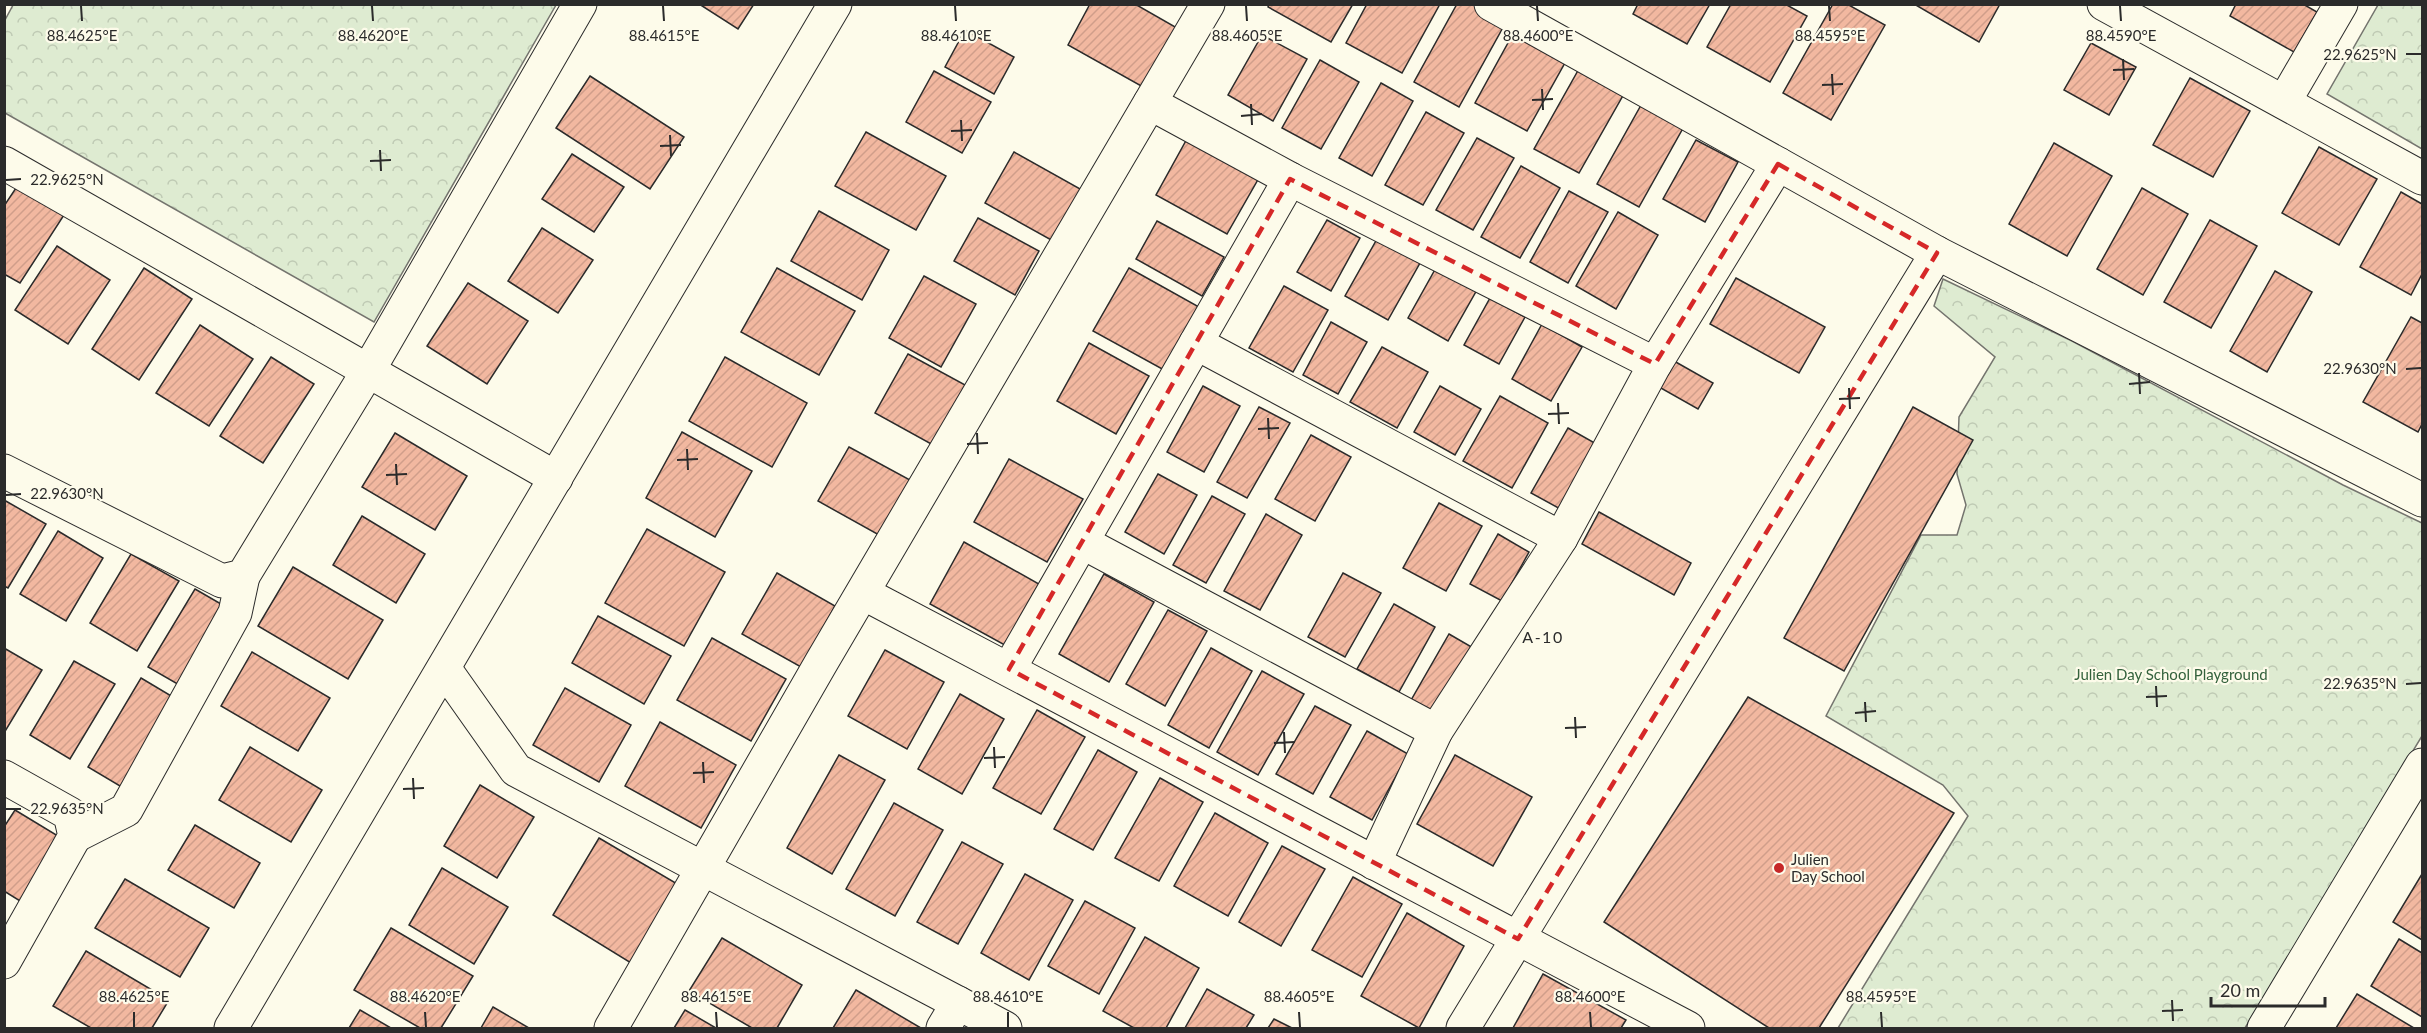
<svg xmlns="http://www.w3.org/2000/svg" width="2427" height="1033" viewBox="0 0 2427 1033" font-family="Lato,sans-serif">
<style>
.park{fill:url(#park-crowns);stroke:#74746e;stroke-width:1.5}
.building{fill:url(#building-hatch);stroke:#2b2b2b;stroke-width:1.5}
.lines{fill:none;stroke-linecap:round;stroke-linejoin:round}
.minor-casing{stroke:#2b2b2b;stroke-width:35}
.minor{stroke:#fdfbea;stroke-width:33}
.marked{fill:none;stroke:#d62828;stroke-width:4.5;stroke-dasharray:12 8;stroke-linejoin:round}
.ticks{fill:none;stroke:#2b2b2b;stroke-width:2}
.poi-dot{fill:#c62828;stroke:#fdfbea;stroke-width:2}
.labels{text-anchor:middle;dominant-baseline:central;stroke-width:4.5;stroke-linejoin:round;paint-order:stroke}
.park-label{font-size:15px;fill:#34623c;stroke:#fdfbea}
.poi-label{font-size:15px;fill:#2b2b2b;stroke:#fdfbea;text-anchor:start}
.neighbourhood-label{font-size:16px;letter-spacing:1.5px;fill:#2b2b2b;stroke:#fdfbea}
.ticks-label{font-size:15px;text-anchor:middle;fill:#2b2b2b;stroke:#fdfbea;stroke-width:4.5;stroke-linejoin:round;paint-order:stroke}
</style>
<defs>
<pattern id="park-crowns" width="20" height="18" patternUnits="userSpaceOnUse" patternTransform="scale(1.5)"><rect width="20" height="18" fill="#deebd1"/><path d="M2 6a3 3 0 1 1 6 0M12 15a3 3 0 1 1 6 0" fill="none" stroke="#bfcab4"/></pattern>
<pattern id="building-hatch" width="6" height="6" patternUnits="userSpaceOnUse" patternTransform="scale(1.5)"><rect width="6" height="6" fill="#f2b8a0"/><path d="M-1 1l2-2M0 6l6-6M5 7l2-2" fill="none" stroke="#d09e8a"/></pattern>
</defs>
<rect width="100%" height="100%" fill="#fdfbea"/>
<g class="park">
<polygon points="13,5 13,4 556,5 374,322 5,113 5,20"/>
<polygon points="2378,5 2422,5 2422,149 2327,94"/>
<polygon points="1943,279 2072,341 2343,485 2422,523 2422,736 2245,1028 1838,1028 1968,816 1943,785 1826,716 1921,535 1957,535 1966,505 1957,474 1959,417 1995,357 1934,306"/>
</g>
<g class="building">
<polygon points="699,4 754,4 738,29"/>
<polygon points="1090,4 1135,4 1177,28 1143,87 1068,45"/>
<polygon points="1269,4 1353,4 1331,42 1268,7"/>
<polygon points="1367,4 1440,4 1402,73 1346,43"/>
<polygon points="1457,4 1474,4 1506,22 1459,107 1414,82"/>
<polygon points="1638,4 1710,4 1687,44 1633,14"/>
<polygon points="1731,4 1785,4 1807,16 1770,82 1707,47"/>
<polygon points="1833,4 1847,4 1885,25 1831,120 1783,93"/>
<polygon points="1914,4 2000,4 1979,42"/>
<polygon points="2236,4 2303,4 2317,12 2294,52 2230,16"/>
<polygon points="965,30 1014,57 994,94 945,67"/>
<polygon points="1514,32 1566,61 1527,131 1475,103"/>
<polygon points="1262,35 1307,59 1273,121 1228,95"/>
<polygon points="2091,43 2136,67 2109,115 2064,90"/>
<polygon points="1320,60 1359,82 1321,149 1282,128"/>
<polygon points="1580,67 1625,92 1579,173 1534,149"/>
<polygon points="934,71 991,102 962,153 906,122"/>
<polygon points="590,76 684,137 650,189 556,128"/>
<polygon points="2190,78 2250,111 2213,177 2153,145"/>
<polygon points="1381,83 1413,101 1372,176 1339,158"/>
<polygon points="1645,98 1687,121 1639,207 1597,184"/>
<polygon points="1426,112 1464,133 1423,205 1385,185"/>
<polygon points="866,132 946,176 916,230 835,186"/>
<polygon points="1188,137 1260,176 1227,234 1156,195"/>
<polygon points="1477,138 1514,158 1473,230 1436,210"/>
<polygon points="1696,140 1738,162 1705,222 1663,199"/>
<polygon points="2054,143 2112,176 2067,256 2009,224"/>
<polygon points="2319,147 2377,179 2339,245 2282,213"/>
<polygon points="1014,152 1082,190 1053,241 985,203"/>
<polygon points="572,154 624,187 594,232 542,199"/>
<polygon points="1521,166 1560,188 1520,258 1481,237"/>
<polygon points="18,185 64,215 20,283 4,274 4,206"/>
<polygon points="2142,188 2188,214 2143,295 2097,269"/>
<polygon points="1569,191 1608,212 1568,283 1530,262"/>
<polygon points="2401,192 2422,204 2422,274 2411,295 2360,267"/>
<polygon points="819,211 889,250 862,300 791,261"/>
<polygon points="1618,212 1658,235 1616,309 1576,286"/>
<polygon points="978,218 1039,251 1015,295 954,261"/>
<polygon points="1327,220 1360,238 1331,291 1297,272"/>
<polygon points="2210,220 2257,246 2211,328 2164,302"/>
<polygon points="1157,221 1224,257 1202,296 1136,259"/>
<polygon points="542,228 593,260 558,313 508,281"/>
<polygon points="1377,239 1420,263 1388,320 1345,296"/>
<polygon points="57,246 110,280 68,344 15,310"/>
<polygon points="1437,266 1478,288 1448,341 1408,318"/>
<polygon points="144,268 192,299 139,380 92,349"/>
<polygon points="777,268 855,311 819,375 741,332"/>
<polygon points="1129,268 1199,307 1164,370 1093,331"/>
<polygon points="2275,271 2312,292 2267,372 2230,351"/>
<polygon points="924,276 976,304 941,367 889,338"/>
<polygon points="1736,278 1825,327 1799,373 1710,324"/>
<polygon points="468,283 528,321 487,384 427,346"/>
<polygon points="1284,286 1328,310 1293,372 1249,348"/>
<polygon points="1490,298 1525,317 1499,364 1464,345"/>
<polygon points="2411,317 2422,323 2422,424 2418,432 2363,402"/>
<polygon points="1331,322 1367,342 1338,394 1303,375"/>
<polygon points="1542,324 1582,347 1551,401 1512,379"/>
<polygon points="200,325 253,359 209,426 156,393"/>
<polygon points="1089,343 1149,376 1116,434 1057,401"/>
<polygon points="1382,347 1428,372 1397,428 1350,402"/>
<polygon points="908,354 967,386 933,445 875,413"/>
<polygon points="271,357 314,384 263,463 220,436"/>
<polygon points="725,357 807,403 772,467 689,421"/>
<polygon points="1674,361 1713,383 1698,409 1659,387"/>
<polygon points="1203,386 1240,406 1204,472 1167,452"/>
<polygon points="1440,386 1481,409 1455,455 1414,432"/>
<polygon points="1500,396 1548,423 1512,488 1463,461"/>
<polygon points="1259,407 1290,423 1247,498 1217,482"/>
<polygon points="1913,407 1973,440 1844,671 1784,638"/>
<polygon points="1568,428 1600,446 1564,511 1531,493"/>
<polygon points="682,432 752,471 715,537 646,498"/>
<polygon points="395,433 467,476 435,530 362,487"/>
<polygon points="1311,435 1351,457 1315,521 1275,499"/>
<polygon points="849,447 910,480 879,535 818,501"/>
<polygon points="1009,459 1083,499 1047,562 974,522"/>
<polygon points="1158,474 1197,495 1164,554 1125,532"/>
<polygon points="1212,496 1245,514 1206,583 1173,565"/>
<polygon points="4,500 46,524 8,588 4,586"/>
<polygon points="1439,503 1482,526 1446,591 1403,568"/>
<polygon points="1599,512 1691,563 1674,595 1582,544"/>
<polygon points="1266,514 1302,535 1260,610 1224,591"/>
<polygon points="362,516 425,554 396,603 333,565"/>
<polygon points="647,529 725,572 684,646 605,603"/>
<polygon points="58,531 103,558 66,621 20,594"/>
<polygon points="1498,534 1529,552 1502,601 1470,584"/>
<polygon points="964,542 1046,588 1012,649 930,604"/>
<polygon points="131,554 179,581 137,651 90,623"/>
<polygon points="293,567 383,620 348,679 258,626"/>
<polygon points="777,573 835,606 801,667 742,634"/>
<polygon points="1343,573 1381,593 1345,657 1308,637"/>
<polygon points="1104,574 1154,602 1109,682 1059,654"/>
<polygon points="195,589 228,608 181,686 148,667"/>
<polygon points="1394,604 1435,627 1399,692 1357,669"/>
<polygon points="1168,610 1207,631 1165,706 1126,684"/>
<polygon points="598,616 671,656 644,704 572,663"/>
<polygon points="1449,634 1475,649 1437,717 1410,702"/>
<polygon points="712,638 786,679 751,741 677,700"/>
<polygon points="4,648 42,670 4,733"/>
<polygon points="1211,648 1252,671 1209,748 1168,725"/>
<polygon points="885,650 944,682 907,749 848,716"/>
<polygon points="252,652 330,698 298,751 221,706"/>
<polygon points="74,661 115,684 70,759 30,735"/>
<polygon points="1262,671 1304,694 1258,775 1217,752"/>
<polygon points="141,678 178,700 125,789 88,767"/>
<polygon points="565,688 631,725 599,782 533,745"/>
<polygon points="960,694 1004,719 962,794 918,769"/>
<polygon points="1748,697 1954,813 1819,1028 1769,1028 1604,922"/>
<polygon points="1315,706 1351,725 1313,794 1276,774"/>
<polygon points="1037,710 1085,737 1041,814 993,788"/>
<polygon points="660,722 736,765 701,828 625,786"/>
<polygon points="1367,731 1408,754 1372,820 1330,797"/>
<polygon points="250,747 322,790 291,842 219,800"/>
<polygon points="1098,750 1137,772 1093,850 1054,829"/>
<polygon points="839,755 885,780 832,874 787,848"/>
<polygon points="1455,755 1532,797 1493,866 1417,824"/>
<polygon points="1160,778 1203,802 1159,881 1115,858"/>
<polygon points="480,785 534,817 497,878 444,846"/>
<polygon points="894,803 943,830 895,916 846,889"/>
<polygon points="15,810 58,836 20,901 4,891 4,827"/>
<polygon points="1215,813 1268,843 1228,916 1174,886"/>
<polygon points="195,825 260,863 234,908 168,870"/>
<polygon points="599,838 679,885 631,963 553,915"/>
<polygon points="962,842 1003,864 958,944 917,922"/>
<polygon points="1282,846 1325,869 1281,946 1239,922"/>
<polygon points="442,868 508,907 474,964 409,925"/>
<polygon points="1025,874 1073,900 1029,980 981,953"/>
<polygon points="2422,874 2422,940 2393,922"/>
<polygon points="1353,877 1402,904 1362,977 1312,950"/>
<polygon points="125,879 209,928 180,977 95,928"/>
<polygon points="1085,901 1135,928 1099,994 1048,966"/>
<polygon points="1407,913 1464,946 1419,1028 1361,996"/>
<polygon points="391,928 473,976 441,1028 420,1028 354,990"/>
<polygon points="1145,937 1199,968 1166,1028 1134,1028 1103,1011"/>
<polygon points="722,938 802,985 777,1028 752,1028 689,991"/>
<polygon points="2399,939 2422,953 2422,1017 2371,986"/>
<polygon points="86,951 169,1000 152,1028 91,1028 53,1006"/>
<polygon points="1543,974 1626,1020 1621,1028 1513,1028"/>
<polygon points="1207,989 1254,1015 1246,1028 1185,1028"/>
<polygon points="856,990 921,1028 833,1028"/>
<polygon points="2357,994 2414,1028 2336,1028"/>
<polygon points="493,1007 529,1028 481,1028"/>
<polygon points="360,1010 391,1028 349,1028"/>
<polygon points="685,1010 716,1028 674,1028"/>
<polygon points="1274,1019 1292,1028 1268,1028"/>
</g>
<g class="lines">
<g class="minor-casing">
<g id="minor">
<polyline points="1491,4 1778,164"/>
<polyline points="2104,4 2422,178"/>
<polyline points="2284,102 2341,4"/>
<polyline points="1150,103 1290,179 1655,364"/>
<polyline points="4,163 556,478"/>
<polyline points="1196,343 1561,538"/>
<polyline points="4,471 222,581 243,576 368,371 580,4"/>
<polyline points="1082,542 1436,731"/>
<polyline points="863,593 1688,1028"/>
<polyline points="444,668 516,770 958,1003 943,1028"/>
<polyline points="1009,669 1290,179"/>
<polyline points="4,777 70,814 75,836 4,962"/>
<polyline points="75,836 126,810 235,613 243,576"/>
<polyline points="1374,863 1436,731 1561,538 1655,364 1778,164 1937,253 2422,500"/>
<polyline points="958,1003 1005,1028"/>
<polyline points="231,1028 835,4"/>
<polyline points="611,1028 821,663 1208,4"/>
<polyline points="1463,1028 1937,253"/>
<polyline points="2264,1028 2422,765"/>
</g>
</g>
<use href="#minor" class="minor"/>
</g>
<path class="marked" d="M1778,164l159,89 -419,686 -509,-270 281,-490 365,185z"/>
<path class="ticks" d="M81,6l1,15M372,6l1,15M663,6l1,15M955,6l1,15M1246,6l1,15M1537,6l1,15M1829,6l1,15M2120,6l1,15M2406,54h15M2123,59l1,21M2113,70l21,-1M1832,74l1,21M1822,85l21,-1M1542,89l1,21M1532,100l21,-1M1251,104l1,21M1241,116l21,-2M961,120l1,21M951,131l21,-1M670,135l1,21M660,146l21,-1M380,150l1,21M370,161l21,-1M6,180l15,-1M2406,369l15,-1M2139,373l1,21M2129,384l21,-2M1849,388l1,21M1839,399l21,-1M1558,403l1,21M1548,414l21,-1M1268,418l1,21M1258,429l21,-1M977,433l1,21M967,444l21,-1M687,449l1,21M677,460l21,-1M396,464l1,21M386,475l21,-1M6,495l15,-1M2406,684l15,-1M2156,686l1,21M2146,697l21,-1M1865,702l1,20M1855,713l21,-2M1575,717l1,21M1565,728l21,-1M1284,732l1,21M1274,743l21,-1M994,747l1,21M984,758l21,-1M703,762l1,21M693,773l21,-1M413,778l1,21M403,789l21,-1M6,809h15M2172,1000l1,21M2162,1011l21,-1M134,1012v15M425,1012l1,15M716,1012l1,15M1008,1012v15M1299,1012l1,15M1590,1012l1,15M1881,1012l1,15"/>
<circle class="poi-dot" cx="1779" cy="868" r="6"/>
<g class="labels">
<g class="park-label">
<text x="2171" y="674">Julien Day School Playground</text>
</g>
<g class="poi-label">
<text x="1791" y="859">Julien<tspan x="1791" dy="17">Day School</tspan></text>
</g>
<g class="neighbourhood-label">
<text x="1543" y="636">A-10</text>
</g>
</g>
<g class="ticks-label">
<text x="82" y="41">88.4625°E</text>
<text x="373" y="41">88.4620°E</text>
<text x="664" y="41">88.4615°E</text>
<text x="956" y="41">88.4610°E</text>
<text x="1247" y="41">88.4605°E</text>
<text x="1538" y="41">88.4600°E</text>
<text x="1830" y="41">88.4595°E</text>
<text x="2121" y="41">88.4590°E</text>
<text x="2360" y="60">22.9625°N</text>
<text x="67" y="185">22.9625°N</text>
<text x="2360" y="374">22.9630°N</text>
<text x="67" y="499">22.9630°N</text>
<text x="2360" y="689">22.9635°N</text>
<text x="67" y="814">22.9635°N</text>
<text x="134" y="1002">88.4625°E</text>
<text x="425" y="1002">88.4620°E</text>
<text x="716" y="1002">88.4615°E</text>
<text x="1008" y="1002">88.4610°E</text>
<text x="1299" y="1002">88.4605°E</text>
<text x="1590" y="1002">88.4600°E</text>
<text x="1881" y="1002">88.4595°E</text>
</g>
<rect width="2427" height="1033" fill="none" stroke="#2b2b2b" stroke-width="12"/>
<path d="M2211 997v9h114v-9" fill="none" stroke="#2b2b2b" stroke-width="3"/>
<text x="2220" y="997" font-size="18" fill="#2b2b2b" stroke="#fdfbea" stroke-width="4.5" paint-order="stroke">20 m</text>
</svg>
